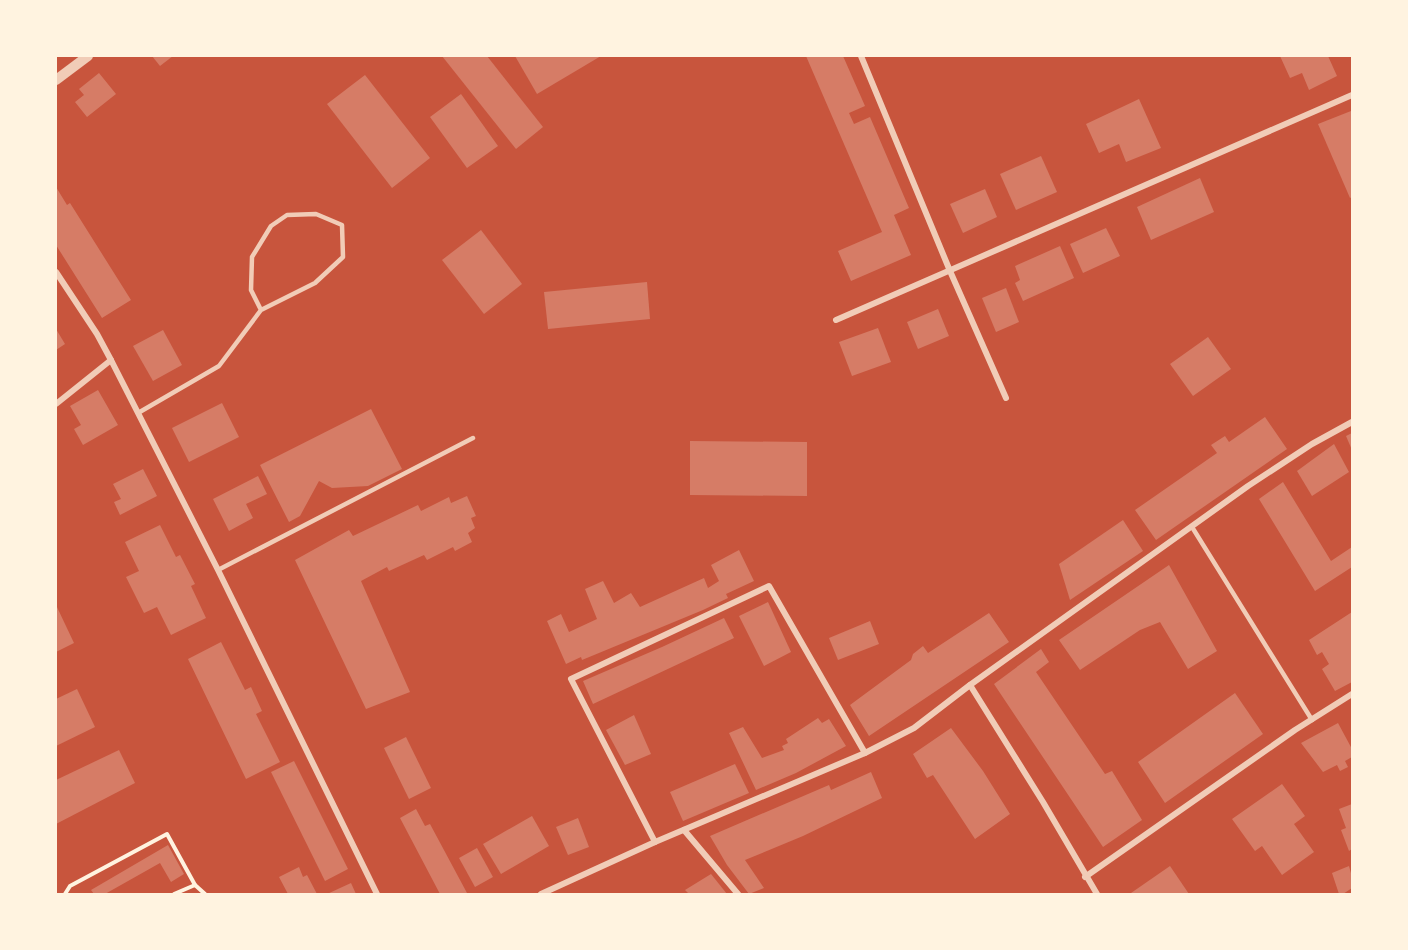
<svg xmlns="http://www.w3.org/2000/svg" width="1408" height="950" viewBox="0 0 1408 950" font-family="Helvetica,sans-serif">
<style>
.building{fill:#d67c66}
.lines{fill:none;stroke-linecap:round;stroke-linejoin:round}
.path{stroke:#fff3e0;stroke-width:4}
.service{stroke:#f1ccb7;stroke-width:4.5}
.minor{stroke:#f1ccb7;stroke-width:6}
.tertiary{stroke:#f1ccb7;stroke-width:10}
</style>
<rect width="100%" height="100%" fill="#c8553d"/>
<g class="building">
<polygon points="152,56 173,56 160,66"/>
<polygon points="442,56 487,56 543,127 516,149"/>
<polygon points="515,56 601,56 537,94"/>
<polygon points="806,56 843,56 865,106 849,113 854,124 870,117 909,208 894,215 911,255 851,281 838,251 882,232"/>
<polygon points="1280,56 1328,56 1337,76 1309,90 1302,73 1290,78"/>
<polygon points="99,73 116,94 87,117 75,102 84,95 79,89"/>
<polygon points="365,75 430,158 392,188 327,104"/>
<polygon points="461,94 498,146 467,168 430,117"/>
<polygon points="1139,99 1161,148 1126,162 1119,144 1099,153 1086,124"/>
<polygon points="1351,111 1352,197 1350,198 1318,124"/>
<polygon points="1041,156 1057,192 1016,210 1000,174"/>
<polygon points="1200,178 1214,212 1151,240 1137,207"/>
<polygon points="56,187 67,205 70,203 131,300 102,318 56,245"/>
<polygon points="985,189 997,217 963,233 950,204"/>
<polygon points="1106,228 1120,256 1083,273 1070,244"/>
<polygon points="481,230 522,284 484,314 442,260"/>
<polygon points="1060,246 1074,278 1023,301 1015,283 1020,280 1015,266"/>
<polygon points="647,282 650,319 548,329 544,292"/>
<polygon points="1006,288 1019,322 996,332 982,298"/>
<polygon points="938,309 949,336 918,349 907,322"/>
<polygon points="878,328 891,362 852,376 839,342"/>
<polygon points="56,329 65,344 56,350"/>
<polygon points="163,330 182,365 153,381 133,346"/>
<polygon points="1208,337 1231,369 1193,396 1170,364"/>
<polygon points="98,390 118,425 83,445 74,429 81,425 70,406"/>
<polygon points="222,403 239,437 189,462 172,428"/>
<polygon points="371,409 402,469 368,486 332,488 319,481 300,516 289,522 260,465"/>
<polygon points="1265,417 1287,449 1156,540 1135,510 1217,453 1211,445 1225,436 1229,442"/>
<polygon points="1352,433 1352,450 1346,436"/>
<polygon points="690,441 807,442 807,496 690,495"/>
<polygon points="1334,444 1349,472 1312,496 1297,471"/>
<polygon points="143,469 157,496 120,515 114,502 121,499 113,484"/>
<polygon points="258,476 267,494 246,504 253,518 229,531 213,499"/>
<polygon points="1283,482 1331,561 1352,547 1352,567 1315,591 1259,499"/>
<polygon points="467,496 476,516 471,518 475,528 468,533 472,542 455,551 453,547 427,560 424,555 389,571 387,567 361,581 410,692 366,709 295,560 349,530 353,536 418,505 421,511 449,497 451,503"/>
<polygon points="1123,520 1143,551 1070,600 1059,564"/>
<polygon points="160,525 176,557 180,555 195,584 191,586 206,618 171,635 157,607 144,613 126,577 139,571 125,542"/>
<polygon points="739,550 754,581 726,594 728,598 703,610 582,660 581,657 566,664 547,621 561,614 569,632 597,619 585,589 603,581 614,603 631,593 640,607 704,578 708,588 719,581 711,565"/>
<polygon points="1169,565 1217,651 1188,669 1160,622 1140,630 1080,670 1059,640"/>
<polygon points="768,602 791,652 764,666 739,616"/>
<polygon points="56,605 74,643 56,652"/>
<polygon points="1352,612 1352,682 1335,691 1322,669 1329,664 1322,652 1317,655 1309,640"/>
<polygon points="989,613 1009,642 869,736 850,705 911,660 913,654 923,646 928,653"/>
<polygon points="724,618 734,638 593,704 583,681 662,647"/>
<polygon points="870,621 879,644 838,660 829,638"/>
<polygon points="221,642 245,690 251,687 262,711 256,714 280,762 246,779 188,659"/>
<polygon points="1041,649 1049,662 1036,672 1105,774 1112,771 1142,820 1103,847 994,684"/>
<polygon points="77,689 95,727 56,746 56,699"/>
<polygon points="1235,693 1263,734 1165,803 1138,762"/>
<polygon points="634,715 651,754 625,765 606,730"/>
<polygon points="818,718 822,723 829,719 846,746 796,773 756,790 729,733 743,727 762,758 784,750 782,746 788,743 786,739"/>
<polygon points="1338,723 1352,749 1352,757 1345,761 1348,767 1340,771 1337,765 1323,772 1301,743"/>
<polygon points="951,728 983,771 1010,814 975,839 933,775 927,778 913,754"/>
<polygon points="406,737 431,788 409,799 384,748"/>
<polygon points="119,750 135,783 56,824 56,780"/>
<polygon points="294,761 348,869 325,881 271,772"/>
<polygon points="735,764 749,793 683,821 670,792"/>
<polygon points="871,772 882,798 803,836 745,860 764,888 749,894 727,865 710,836 829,785 831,790"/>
<polygon points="1282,784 1305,816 1294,824 1314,852 1282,875 1262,846 1255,851 1232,819"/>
<polygon points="1352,804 1352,849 1349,851 1341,830 1346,828 1339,809"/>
<polygon points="416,809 425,826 430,824 467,893 440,894 400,818"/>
<polygon points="532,816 549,846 501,874 483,844"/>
<polygon points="578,818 589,847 568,855 556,827"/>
<polygon points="168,845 184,874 171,882 160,863 105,894 94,894 91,890"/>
<polygon points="477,848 493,877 475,887 459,858"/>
<polygon points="1170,866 1189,894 1132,894 1131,893"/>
<polygon points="1349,866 1352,877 1352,888 1343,894 1339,894 1332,873"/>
<polygon points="299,867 303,877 307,875 317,894 288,894 279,877"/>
<polygon points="711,874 727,894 689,894 685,890"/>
<polygon points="351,883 356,894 327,894"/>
</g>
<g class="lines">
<g class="path">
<polyline points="65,894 70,886 167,834 195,885"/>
<polyline points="174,894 195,885 205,894"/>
</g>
<g class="service">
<polyline points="138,413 219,366 261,310 315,283 343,257 342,225 316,214 287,215 271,226 252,257 251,290 261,310"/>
<polyline points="1192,527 1312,720"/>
<polyline points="218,570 473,438"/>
</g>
<g class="minor">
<polyline points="861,56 950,271 1006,398"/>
<polyline points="56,272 97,334 111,360 218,570 377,894"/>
<polyline points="836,320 1352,95"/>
<polyline points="56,404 111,360"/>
<polyline points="970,685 1043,802 1097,894"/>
<polyline points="684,830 738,894"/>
<polyline points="655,842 571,679 769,586 865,753"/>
<polyline points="1085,877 1295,730 1352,694"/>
<polyline points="541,894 655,842 865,753 914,728 970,685 1248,486 1312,444 1352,422"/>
</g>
<polyline class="tertiary" points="56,80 88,56"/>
</g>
<rect width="1408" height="950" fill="none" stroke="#fff3e0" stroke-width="114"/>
</svg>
